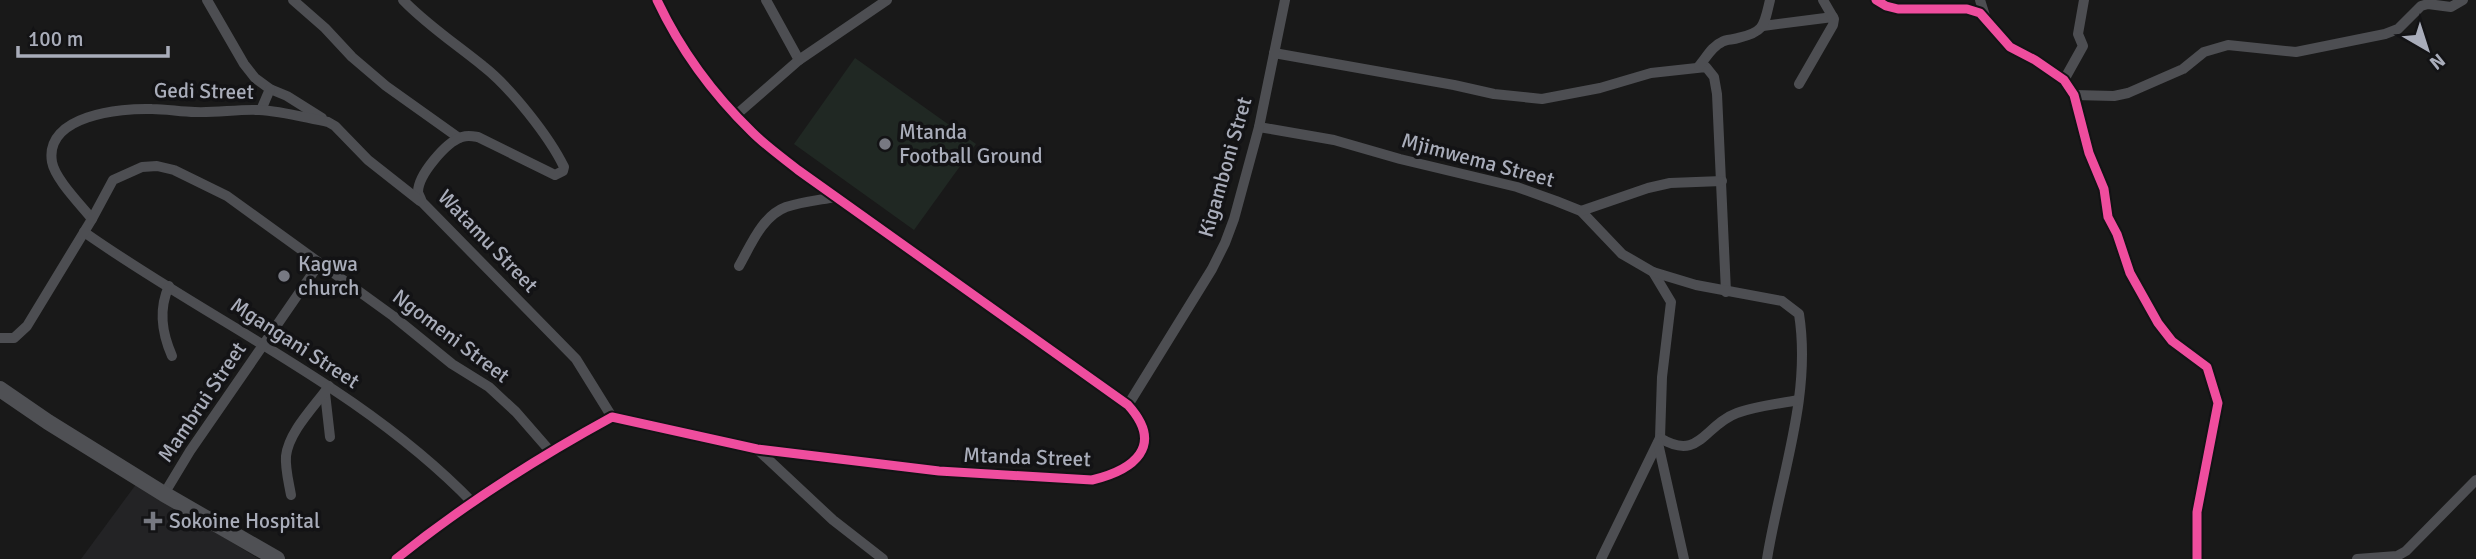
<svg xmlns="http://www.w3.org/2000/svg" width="2476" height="559" viewBox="0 0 2476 559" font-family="Signika,sans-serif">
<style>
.built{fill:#232325}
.green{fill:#202823}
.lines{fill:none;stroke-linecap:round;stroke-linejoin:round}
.minor{stroke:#4d4e52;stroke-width:10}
.trunk{stroke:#4f5054;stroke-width:16}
.cycleway-casing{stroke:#131315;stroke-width:13}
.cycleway{stroke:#ef4d9e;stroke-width:9}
.poi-dot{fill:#777982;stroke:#131315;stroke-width:2.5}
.labels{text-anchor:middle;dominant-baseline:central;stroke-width:7;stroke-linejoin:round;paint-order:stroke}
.street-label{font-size:21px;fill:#a9adba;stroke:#131315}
.poi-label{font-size:21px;fill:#a9adba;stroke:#131315;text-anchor:start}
</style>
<rect width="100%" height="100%" fill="#191919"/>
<polygon class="built" points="137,483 259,559 81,559"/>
<polygon class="green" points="855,58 976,144 914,230 794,144"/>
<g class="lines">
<g class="minor">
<polyline points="207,0 244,64 255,78 270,89 287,96 322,118"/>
<polyline points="293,0 325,28 352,57 386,86 459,138"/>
<path d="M403,0c24,25 53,44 80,66 27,21 66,70 81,101l-1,4 -8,4 -77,-38c-6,-1 -10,-2 -16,0 -16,5 -44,38 -44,55 0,1 4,9 4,10l154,157 36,58"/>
<polyline points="766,0 799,60"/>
<polyline points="1876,0 1886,6 1898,9 1967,9 1980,13 2010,47 2035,60 2064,80 2074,95 2089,153 2104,189 2108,217 2117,234 2130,273 2158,323 2172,341 2207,367 2218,403 2197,512 2197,559"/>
<polyline points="1980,0 1985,16"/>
<polyline points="1763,26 1833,17"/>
<polyline points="1274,53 1454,85 1494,94 1542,99 1600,88 1651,73 1706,67 1714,77 1717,94 1726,292"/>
<path d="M1699,66c7,-8 13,-20 23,-24 4,-3 11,-2 16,-4 27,-6 26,-13 32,-38"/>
<polyline points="2064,80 2083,46 2078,34 2084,0"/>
<polyline points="1799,84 1833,25 1834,19 1823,0"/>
<polyline points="2074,95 2114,96 2128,93 2183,69 2204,52 2228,45 2296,52 2385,34 2398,29 2421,6 2428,4 2451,7 2463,0"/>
<polyline points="261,110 270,89"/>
<polyline points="736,115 799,60 887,0"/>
<polyline points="1259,127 1334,140 1400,159 1517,187 1556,201 1581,211 1622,254 1653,272 1671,302 1662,377 1660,438 1601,559"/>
<polyline points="1581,211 1648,188 1670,183 1722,181"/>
<path d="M92,219c-11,-14 -37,-40 -40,-57 -8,-47 69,-54 100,-53 15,0 29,3 43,3 21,1 43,-3 64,-2 23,1 47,8 69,12l7,4 33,34 52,41"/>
<path d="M84,232c129,91 278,156 389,271"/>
<path d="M739,266c12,-21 23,-50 47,-59 15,-5 33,-7 49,-10"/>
<path d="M1653,272l43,13 86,16 17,13c13,82 -19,164 -32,245"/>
<path d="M169,286c-11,24 -7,47 3,70"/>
<polyline points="0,338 14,338 27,326 92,219 113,180 142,167 157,166 174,170 227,196 393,316 452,364 489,387 516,412 550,451"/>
<polyline points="325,393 330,437"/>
<polyline points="1128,405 1212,269 1225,243 1234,219 1259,127 1285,0"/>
<path d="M1660,438c40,24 44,-13 77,-25 19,-7 41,-9 61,-13"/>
<polyline points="1658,443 1684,559"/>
<polyline points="757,449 833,520 883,559"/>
<polyline points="164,494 190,451 319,264"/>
<path d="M291,495c-2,-12 -6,-26 -5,-39 3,-25 29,-50 43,-70"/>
<path d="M396,559c66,-53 141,-101 216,-142l145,32 182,22 153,9c42,-10 73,-34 36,-75l-330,-235c-15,-12 -32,-24 -46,-38 -39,-38 -72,-83 -95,-132"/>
<polyline points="2357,559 2397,556 2406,551 2476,480"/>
</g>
<polyline class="trunk" points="0,389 48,422 164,494 277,559"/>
<g class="cycleway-casing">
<g id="cycleway">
<polyline points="1876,0 1886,6 1898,9 1967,9 1980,13 2010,47 2035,60 2064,80 2074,95 2089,153 2104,189 2108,217 2117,234 2130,273 2158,323 2172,341 2207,367 2218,403 2197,512 2197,559"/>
<path d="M396,559c66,-53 141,-101 216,-142l145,32 182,22 153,9c42,-10 73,-34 36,-75l-330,-235c-15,-12 -32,-24 -46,-38 -39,-38 -72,-83 -95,-132"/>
</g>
</g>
<use href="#cycleway" class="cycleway"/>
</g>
<g class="poi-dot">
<circle cx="885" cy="144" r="7"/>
<circle cx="284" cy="276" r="7"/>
<path d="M149.5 510.5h7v7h7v7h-7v7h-7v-7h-7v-7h7z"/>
</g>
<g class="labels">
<g class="street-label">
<text transform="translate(204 91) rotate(1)">Gedi Street</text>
<text transform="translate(1478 160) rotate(15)">Mjimwema Street</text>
<text transform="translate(1225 167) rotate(-74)">Kigamboni Stret</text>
<text transform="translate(488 241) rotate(46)">Watamu Street</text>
<text transform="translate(451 336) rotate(37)">Ngomeni Street</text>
<text transform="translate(295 343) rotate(33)">Mgangani Street</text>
<text transform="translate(202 402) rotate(-56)">Mambrui Street</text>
<text transform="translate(1027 457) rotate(2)">Mtanda Street</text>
</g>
<g class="poi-label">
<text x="899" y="132">Mtanda<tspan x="899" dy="24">Football Ground</tspan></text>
<text x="298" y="264">Kagwa<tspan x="298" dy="24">church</tspan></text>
<text x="169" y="521">Sokoine Hospital</text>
</g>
</g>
<g transform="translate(2427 49) rotate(141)" stroke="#131315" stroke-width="5" paint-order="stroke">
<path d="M0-5L12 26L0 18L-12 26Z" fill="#a9adba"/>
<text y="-10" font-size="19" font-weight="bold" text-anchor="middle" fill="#a9adba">N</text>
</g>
<path d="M18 46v10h150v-10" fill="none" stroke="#a9adba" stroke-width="3.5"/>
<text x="28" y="46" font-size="21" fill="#a9adba" stroke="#131315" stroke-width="5" paint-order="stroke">100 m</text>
</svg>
